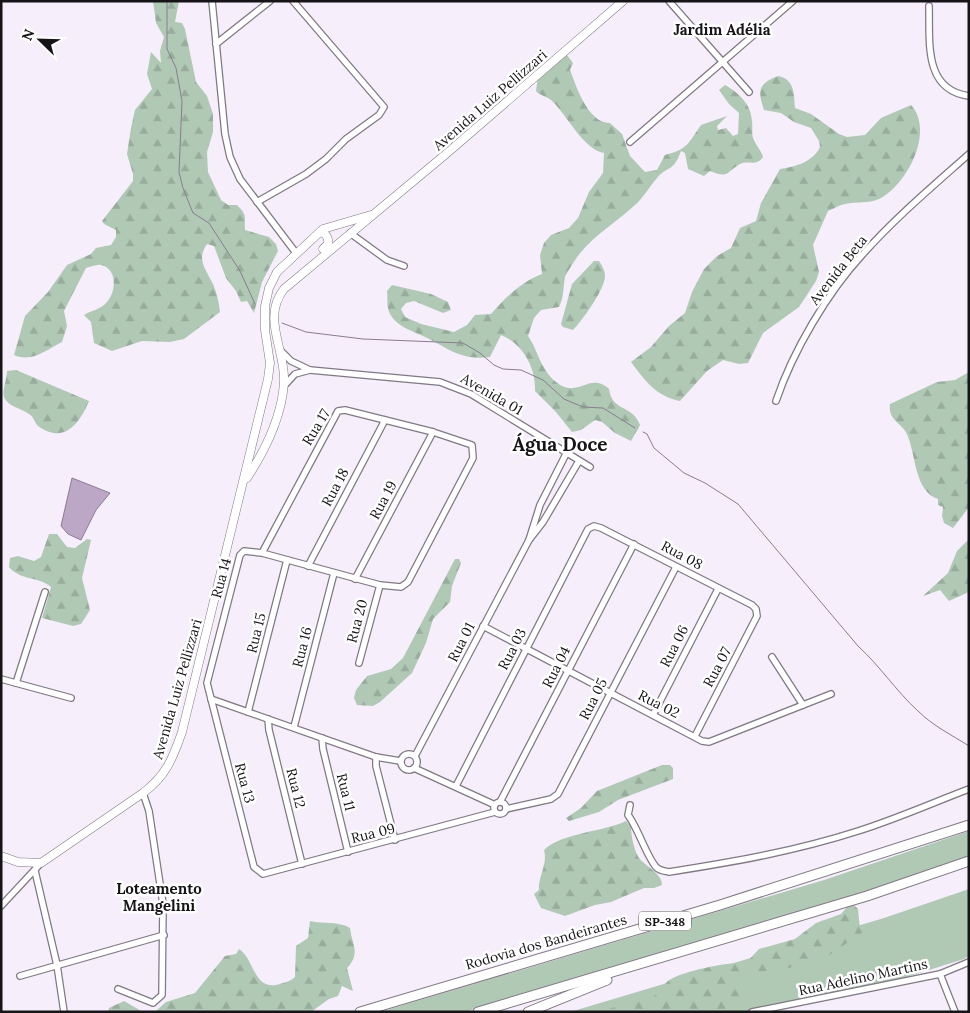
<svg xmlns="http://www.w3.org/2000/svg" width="970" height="1013" viewBox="0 0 970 1013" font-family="Lora,serif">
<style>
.green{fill:#b0c9b5}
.forest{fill:url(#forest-firs)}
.water{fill:#bca8c6;stroke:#8a7c92}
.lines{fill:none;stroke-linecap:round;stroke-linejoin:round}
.stream{stroke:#8a7c92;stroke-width:1}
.minor-casing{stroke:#807883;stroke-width:8}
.major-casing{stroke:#807883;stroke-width:9}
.highway-casing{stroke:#807883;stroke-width:11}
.minor{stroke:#fff;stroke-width:5.5}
.major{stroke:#fff;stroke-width:8}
.highway{stroke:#fff;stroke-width:9}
.labels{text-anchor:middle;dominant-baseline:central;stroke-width:5;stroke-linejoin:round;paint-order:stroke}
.shield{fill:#fff;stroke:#5d5a5d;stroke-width:1}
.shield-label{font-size:12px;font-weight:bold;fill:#171418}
.street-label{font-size:14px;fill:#171418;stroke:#fff}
.neighbourhood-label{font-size:15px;font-weight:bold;fill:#171418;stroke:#fff}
.district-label{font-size:19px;font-weight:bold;fill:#171418;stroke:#fff}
</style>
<defs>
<pattern id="forest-firs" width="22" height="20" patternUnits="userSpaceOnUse" patternTransform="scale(1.25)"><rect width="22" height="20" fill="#b0c9b5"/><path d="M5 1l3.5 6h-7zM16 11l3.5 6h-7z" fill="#97ac9b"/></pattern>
</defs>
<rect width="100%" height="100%" fill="#f6eefb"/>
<g class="green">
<polygon points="969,831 969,856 852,896 465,1012 380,1012 824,880"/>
<polygon points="969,889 969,956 964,959 891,982 745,1012 570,1012 884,918"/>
</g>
<g class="forest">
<path d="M153,1h26l-4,21 7,1 3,6 11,53 11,14 6,18v18l-6,20 1,20 13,28 7,5h9c11,11 7,11 8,25l24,7 7,7 2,7 -16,31 -8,31 -7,-12 -6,1 -5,-11 -10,-13 -12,-32 -7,-2c-11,16 -1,25 6,40 4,9 6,19 7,28l-36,27 -14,3 -28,-1 -30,10 -18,-8 -3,-21 -7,-7c8,-5 16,-5 23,-13 9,-10 11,-33 -6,-37 -4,-1 -10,2 -15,3l-22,43 3,15 -5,16c-16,8 -30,21 -48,13l11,-39 23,-24 19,-27 24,-11 5,-6 15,-3 5,-8v-7l-12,-6 -2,-3 31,-40v-7l-6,-20 4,-26 4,-18 17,-21 -5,-15 4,-22 10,11 -1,-12 4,-14 -8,-14z"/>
<path d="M567,55l6,8 -3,7c7,18 18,53 40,53l12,11 8,22 15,16 12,-2 8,-15c24,-6 23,-12 36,-30l26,-9 -10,10 1,4 8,-2 7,8 5,-2 1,-21 -10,-9 -10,-14 6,-5c14,8 26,19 27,36 1,6 -1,15 2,19 3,7 7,10 9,17 -7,10 -14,3 -23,7 -14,8 -11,15 -30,7l-6,5 -16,-7 -3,-16 -4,-2c-8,22 -13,14 -24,27 -8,9 -13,19 -22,27 -18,17 -38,28 -54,47 -3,3 -15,22 -16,25 -2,11 -1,20 -6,30l-18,3 -7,8 -6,18c11,16 12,33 28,46 22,18 33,-11 53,7 3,23 23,15 31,36l-9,16 -16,-8 -13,-11 -7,-2 -14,10 -9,2 -17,-21 -20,-20c1,-23 -12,-47 -34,-56l-11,22c-29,4 -42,-9 -65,-20 -12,-6 -28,-10 -35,-23 -4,-7 -2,-16 -3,-23l5,-6 39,9 17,8 3,8 -8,3 -29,-12 -8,2 -5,6 4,8 16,7 33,8 13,-7 8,-10 16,-1c15,-17 30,-32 51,-40l-2,-19 4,-12 7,-8 18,-7 9,-10 11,-26 14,-19 1,-20c-20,-3 -37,-38 -52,-52 -5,-5 -12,-5 -16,-10l2,-14 22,-20z"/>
<path d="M778,76c17,3 16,19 17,32l16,6 28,20 8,3 18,-2 16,-17 30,-13c24,26 -4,80 -32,94 -11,5 -22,2 -34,5 -6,1 -12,5 -17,7l-15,34 6,27 -3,9 -17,26 -36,26 -15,30 -9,1 -16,-4 -16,11 -27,30c-24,-4 -36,-22 -49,-39l20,-15 18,-21 16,-13 7,-21 12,-23 13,-13 14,-8 9,-20 16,-7 5,-18 19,-34c15,-2 33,-7 40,-22l-1,-6 -8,-13 -17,-6 -13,-9 -17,-3c-6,-18 -7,-26 14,-34z"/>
<path d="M594,261h5c3,5 6,9 6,15 0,13 -23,45 -32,54l-10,-3 -2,-3 11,-40z"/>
<path d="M16,370l73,31c-9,22 -25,44 -51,25 -4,-4 -4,-9 -9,-12 -8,-6 -21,-7 -25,-17 -2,-6 3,-18 3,-26z"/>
<path d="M969,372v135l-16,21 -9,-5 -2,-7 1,-9 -5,-2v-6c-24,-8 -22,-45 -31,-65 -6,-12 -19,-13 -17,-30l47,-22 18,-2z"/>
<path d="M49,534h8l10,13 8,1 12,-9 4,1 -9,38 8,32 -9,14 -8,2 -31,-8 9,-31c-13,-11 -30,-6 -42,-20l1,-9 8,-2 16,5 7,-4z"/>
<polygon points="969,539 969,592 949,601 940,590 923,596 948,573 957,551"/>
<polygon points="455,559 459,559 461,563 452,586 450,602 433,619 426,643 412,673 380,702 373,706 357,705 354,698 356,690 367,676 391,669 403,658"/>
<polygon points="662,765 670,765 673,768 673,779 618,800 599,812 569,821 566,818 581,808 597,791"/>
<path d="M626,821l5,5c0,10 3,24 8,32 7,9 23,15 23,27l-8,3h-10l-33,14 -16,3 -30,11 -24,-8 -7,-14 5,-4c-1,-14 9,-25 5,-40 17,-17 59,-18 82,-29z"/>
<path d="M854,905l4,4 2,20 3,3 -35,24 -30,6 -8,6 -48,6 -2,12 4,13 -10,11 -7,2h-128c17,-6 36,-8 53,-15 9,-4 11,-14 19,-18 13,-8 61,-18 75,-16l13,-14 36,-10 21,-16 25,-9 7,-8z"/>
<path d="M310,921c13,3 29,0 40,7 2,17 11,25 -3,40l6,23 -11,-5 -4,10 -9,3 -18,13h-156l11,-10 29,-9 30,-37 11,-2 3,-5c16,10 14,43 41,35 6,-2 11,-3 15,-7l1,-31 12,-8z"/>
<polygon points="124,1001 143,1012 108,1012 109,1008"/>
</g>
<polygon class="water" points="72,478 110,493 96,510 81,540 68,534 61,526"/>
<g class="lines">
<g class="stream">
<polyline points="167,1 167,49 176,68 182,101 179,172 183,188 193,213 209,223 240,271 255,304"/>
<polyline points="282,323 306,332 363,339 463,343 480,353 494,365 503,369 521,370 543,380 564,399 583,407 603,408 635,428"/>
<path d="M643,432l4,2 7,14 30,25 21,10 33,21 120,142c22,20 38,45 60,65 15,15 34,24 51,35"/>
</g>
<g class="minor-casing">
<g id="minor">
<polyline points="212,1 225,134 230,157 240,179 296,253"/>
<polyline points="669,1 749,92"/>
<path d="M929,6c1,35 -6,84 40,90"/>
<polyline points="216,44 270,1"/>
<polyline points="630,142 793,1"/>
<polyline points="257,202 306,174 326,159 346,139 379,115 384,107 293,1"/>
<polyline points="350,233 387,260 404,266"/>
<polyline points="280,350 291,361 310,370 440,382 471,394 590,467"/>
<polyline points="284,386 295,374 310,370"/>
<path d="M776,401c17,-50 51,-108 87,-147 32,-36 70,-68 106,-100"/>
<polyline points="529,540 543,522 579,461"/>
<polyline points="262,553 338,411 345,410 433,432 472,445 473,458 408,582 401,587 380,585 262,553 244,551 240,555 207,683 254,867 263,874 495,812"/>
<polyline points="308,566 385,420"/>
<polyline points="355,579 433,432"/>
<polyline points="483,626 702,741 709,742 831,694"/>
<polyline points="772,657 803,705"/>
<polyline points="359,663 380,585"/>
<polyline points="1,679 71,698"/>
<polyline points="16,683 45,592"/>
<polyline points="211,699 376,757 400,761"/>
<polyline points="248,712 287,560"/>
<polyline points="653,715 718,589"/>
<polyline points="268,719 269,730 302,864"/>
<polyline points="294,727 334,573"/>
<polyline points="322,738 323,749 348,852"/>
<circle cx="409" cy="762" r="8"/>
<polyline points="415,756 529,540 540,505 566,454"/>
<polyline points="376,757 376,766 395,840"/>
<polyline points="414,768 495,805"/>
<polyline points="456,786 588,529 594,526 601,528 752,605 756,609 757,616 695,736"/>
<polyline points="500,802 634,544"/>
<circle cx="500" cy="808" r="6"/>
<path d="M630,805l-2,10c10,13 20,45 29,53 4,3 8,3 12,4 64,-10 127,-21 189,-41 38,-12 74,-28 111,-42"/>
<polyline points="506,809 551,799 558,794 676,567"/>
<polyline points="35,871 57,965 64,1012"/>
<polyline points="1,906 41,863"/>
<polyline points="940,974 955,1012"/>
<polyline points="20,976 164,935"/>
<polyline points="118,989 153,1003 162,995 163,904 149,811 143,793"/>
<polyline points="752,1012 940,974 969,962"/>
</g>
</g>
<g class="major-casing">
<g id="major">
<path d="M320,232c6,1 9,6 8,12l-5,5"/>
<path d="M247,478c19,-29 35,-61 37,-96 2,-31 -23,-64 0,-93l162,-135 177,-153"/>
<path d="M1,856l17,6 23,1 102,-70c23,-17 30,-35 39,-61l86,-353 2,-16 -5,-33v-24l4,-18 8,-16 46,-43 48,-14"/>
</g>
</g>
<g class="highway-casing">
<g id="highway">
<polyline points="360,1012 720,905 969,825"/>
<polyline points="478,1012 867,896 969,861"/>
<polyline points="528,1012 607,980"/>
</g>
</g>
<use href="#minor" class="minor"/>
<use href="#major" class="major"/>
<use href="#highway" class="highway"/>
</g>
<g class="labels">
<rect class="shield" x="639" y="911.5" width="52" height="19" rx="4"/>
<g class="shield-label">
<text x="665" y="921">SP-348</text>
</g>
<g class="street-label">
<text transform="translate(490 100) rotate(-41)">Avenida Luiz Pellizzari</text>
<text transform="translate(838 270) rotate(-52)">Avenida Beta</text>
<text transform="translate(492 394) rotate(30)">Avenida 01</text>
<text transform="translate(316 427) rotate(-59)">Rua 17</text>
<text transform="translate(335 487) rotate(-62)">Rua 18</text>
<text transform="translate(383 500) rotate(-62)">Rua 19</text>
<text transform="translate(682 555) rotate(28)">Rua 08</text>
<text transform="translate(221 578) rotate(-75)">Rua 14</text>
<text transform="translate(357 621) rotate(-75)">Rua 20</text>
<text transform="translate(256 633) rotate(-76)">Rua 15</text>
<text transform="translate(461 642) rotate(-63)">Rua 01</text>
<text transform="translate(674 646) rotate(-63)">Rua 06</text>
<text transform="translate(302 647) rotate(-76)">Rua 16</text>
<text transform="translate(512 649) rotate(-63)">Rua 03</text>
<text transform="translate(556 667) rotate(-63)">Rua 04</text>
<text transform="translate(717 667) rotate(-62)">Rua 07</text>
<text transform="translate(177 689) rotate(-74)">Avenida Luiz Pellizzari</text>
<text transform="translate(593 699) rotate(-63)">Rua 05</text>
<text transform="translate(659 704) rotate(27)">Rua 02</text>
<text transform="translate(245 783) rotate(75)">Rua 13</text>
<text transform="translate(296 788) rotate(76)">Rua 12</text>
<text transform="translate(346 792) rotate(76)">Rua 11</text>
<text transform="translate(373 833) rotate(-14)">Rua 09</text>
<text transform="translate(546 942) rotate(-16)">Rodovia dos Bandeirantes</text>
<text transform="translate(863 977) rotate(-12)">Rua Adelino Martins</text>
</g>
<g class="neighbourhood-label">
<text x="722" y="29">Jardim Adélia</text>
<text x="159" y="888">Loteamento<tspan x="159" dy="17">Mangelini</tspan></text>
</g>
<g class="district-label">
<text x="560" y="444">Água Doce</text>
</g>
</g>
<rect width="970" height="1013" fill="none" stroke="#171418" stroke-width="5"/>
<g transform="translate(40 40) rotate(293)" stroke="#ffffff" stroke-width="4" paint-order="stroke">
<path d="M0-4L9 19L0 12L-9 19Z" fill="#171418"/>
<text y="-8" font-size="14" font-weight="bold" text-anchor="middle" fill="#171418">N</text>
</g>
</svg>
